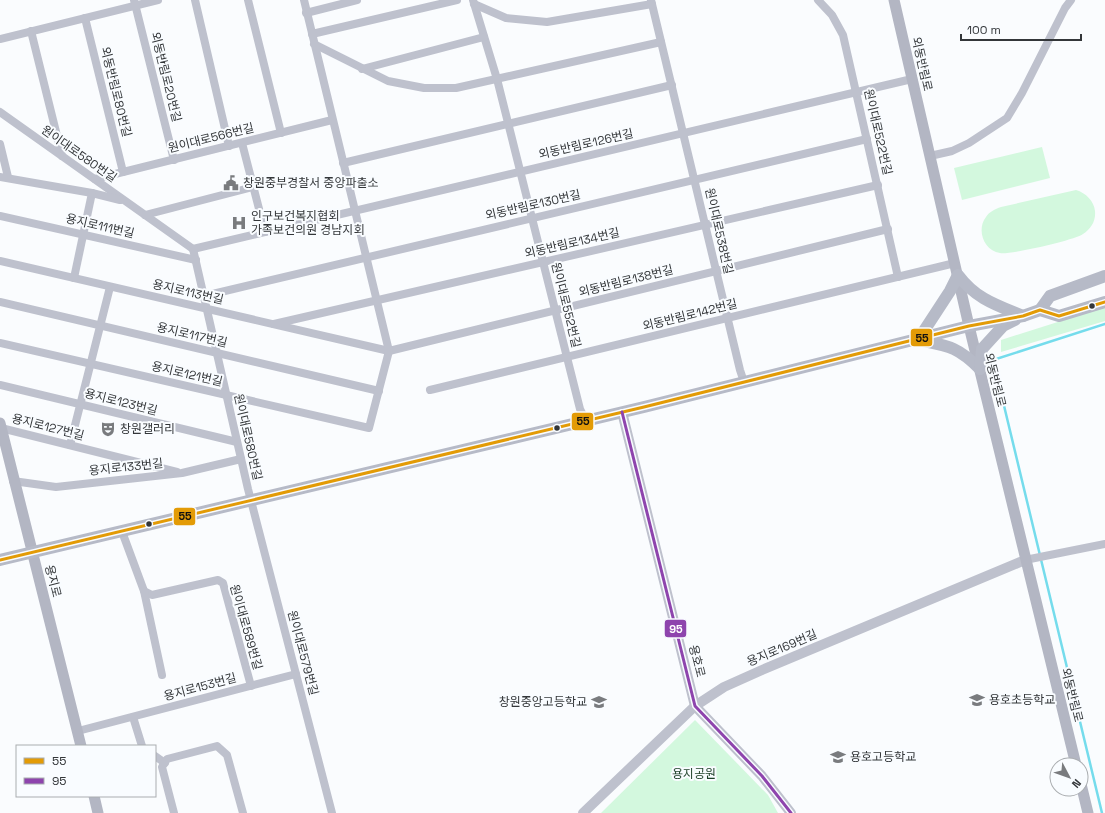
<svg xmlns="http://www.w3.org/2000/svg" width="1105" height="813" viewBox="0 0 1105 813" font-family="'Space Grotesk','Noto Sans KR',sans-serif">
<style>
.green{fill:#d3f8de}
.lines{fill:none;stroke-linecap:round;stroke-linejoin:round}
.stream{stroke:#75dcec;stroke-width:2.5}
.minor{stroke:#bec1cd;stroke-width:8}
.tertiary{stroke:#bec1cd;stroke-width:10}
.secondary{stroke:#b3b6c3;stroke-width:11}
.primary{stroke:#b6bac7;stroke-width:12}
.bus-1-casing{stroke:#f9fcff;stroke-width:6}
.bus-2-casing{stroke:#f9fcff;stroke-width:6}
.bus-1{stroke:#e39b06;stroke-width:3}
.bus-2{stroke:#8e44ad;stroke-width:3}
.bus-dot{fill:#333639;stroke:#f9fcff;stroke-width:1.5}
.labels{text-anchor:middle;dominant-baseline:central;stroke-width:4;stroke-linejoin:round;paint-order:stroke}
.street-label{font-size:12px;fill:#333639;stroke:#f9fcff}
.poi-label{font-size:12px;fill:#333639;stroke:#f9fcff;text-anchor:start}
.park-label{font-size:12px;fill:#1b3f26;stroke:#f9fcff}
.line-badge{stroke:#f9fcff;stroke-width:1.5}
.badge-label{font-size:11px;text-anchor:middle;font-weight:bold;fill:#fff}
.pale-badge-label{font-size:11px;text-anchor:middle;font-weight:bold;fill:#111}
</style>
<rect width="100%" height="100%" fill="#fafcfe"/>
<g class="green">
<polygon points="1042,147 1050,178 962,200 954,168"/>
<path d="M1076,190c10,3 18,11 19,21 1,10 -4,18 -12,23 -8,6 -73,21 -83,19 -16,-2 -24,-23 -14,-36 3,-5 9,-8 15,-10z"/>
<polygon points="1105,307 1105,321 1001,352 1001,340"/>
<polygon points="695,720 768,795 778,813 601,813"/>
</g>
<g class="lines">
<polyline class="stream" points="1102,813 993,360 1105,324"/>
<g class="minor">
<polyline points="134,0 174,160"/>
<polyline points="195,0 229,146"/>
<polyline points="248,0 281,133"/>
<polyline points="473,0 497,79 580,409 586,421"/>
<polyline points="651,0 740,370 744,382"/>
<polyline points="818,0 832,15 843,35 898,277"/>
<polyline points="474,4 506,18 547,22 652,4"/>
<polyline points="306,13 357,0"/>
<polyline points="85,18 123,172"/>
<polyline points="31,31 62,156"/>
<polyline points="312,34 457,0"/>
<polyline points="0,39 158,0"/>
<polyline points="314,44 388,81 424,88 456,88 661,42"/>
<polyline points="362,69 484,37"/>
<polyline points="0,112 193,249 248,489 332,813"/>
<polyline points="242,143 265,232"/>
<polyline points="0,144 8,177"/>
<polyline points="930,156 952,151 969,143 1007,118 1022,93 1065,8 1071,0"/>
<polyline points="343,163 672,85"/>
<polyline points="0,177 92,193 120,200"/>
<polyline points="95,179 332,120"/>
<polyline points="145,215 253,187"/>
<polyline points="0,216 196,260"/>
<polyline points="193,249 912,79"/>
<polyline points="0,261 389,351 888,229"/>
<polyline points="74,278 92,193"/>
<polyline points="204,296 867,139"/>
<polyline points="0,302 379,391"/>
<polyline points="274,324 878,185"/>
<polyline points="0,343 369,428 389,351 304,0"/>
<polyline points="0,385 237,442"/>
<polyline points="430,390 955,263"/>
<polyline points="1,428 177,472"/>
<polyline points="70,445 110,287"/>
<polyline points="13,481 56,487 182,473 241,459"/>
<polyline points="124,530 124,537 144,591 152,595 218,580 223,583 251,686"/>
<polyline points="1025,560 1105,544"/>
<polyline points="144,591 162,675"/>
<polyline points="133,717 142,746"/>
<polyline points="78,731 296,674"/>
<polyline points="155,756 165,763"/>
<polyline points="174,813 162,767 167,759 217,746 227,755 243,813"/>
</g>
<g class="tertiary">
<polyline points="622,412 695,706 762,776 791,813"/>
<polyline points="583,813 695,706 724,687 762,670 1025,560"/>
</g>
<g class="secondary">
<polyline points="894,0 969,326 1076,765"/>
<polyline points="0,423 81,746"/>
<polyline points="1081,784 1088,813"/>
<polyline points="94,796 98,813"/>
</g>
<g class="primary">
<polyline points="1040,310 1050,296 1105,276"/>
<path d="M980,369c-23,-23 -32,-23 -62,-29l32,-49 8,-16c18,24 38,30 65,41"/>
<polyline points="980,369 982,349 1003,326 1015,320"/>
<polyline points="0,560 644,407 969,326 1023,316 1040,310 1059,316 1105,302"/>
</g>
<g class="bus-1-casing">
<polyline id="bus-1" points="0,560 644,407 969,326 1023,316 1040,310 1059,316 1105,302"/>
</g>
<g class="bus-2-casing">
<polyline id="bus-2" points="622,412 695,706 762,776 791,813"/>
</g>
<use href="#bus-1" class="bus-1"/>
<use href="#bus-2" class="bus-2"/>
</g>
<defs>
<g id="civic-bare" transform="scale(1.2)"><path d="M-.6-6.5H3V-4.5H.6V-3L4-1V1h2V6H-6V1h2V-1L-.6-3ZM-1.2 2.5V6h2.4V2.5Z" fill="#797b7e" stroke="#f9fcff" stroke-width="2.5" paint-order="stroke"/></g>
<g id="hospital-bare" transform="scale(1.2)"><path d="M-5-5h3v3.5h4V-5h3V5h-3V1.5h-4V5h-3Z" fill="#797b7e" stroke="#f9fcff" stroke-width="2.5" paint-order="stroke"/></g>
<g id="theatre-bare" transform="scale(1.2)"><path d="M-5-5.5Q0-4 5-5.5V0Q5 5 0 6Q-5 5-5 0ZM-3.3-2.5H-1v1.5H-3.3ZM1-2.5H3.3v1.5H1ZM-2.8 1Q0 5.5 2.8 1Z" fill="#797b7e" stroke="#f9fcff" stroke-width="2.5" paint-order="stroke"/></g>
<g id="school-bare" transform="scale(1.2)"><path d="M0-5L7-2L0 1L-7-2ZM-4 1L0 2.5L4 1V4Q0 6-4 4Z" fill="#797b7e" stroke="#f9fcff" stroke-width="2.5" paint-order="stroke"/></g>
</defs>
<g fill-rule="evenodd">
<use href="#civic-bare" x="231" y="183"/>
<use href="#hospital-bare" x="239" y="223"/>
<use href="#theatre-bare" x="108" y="429"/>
<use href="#school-bare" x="977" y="700"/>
<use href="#school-bare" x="599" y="702"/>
<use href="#school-bare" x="838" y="757"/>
</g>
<g class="bus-dot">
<circle cx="1092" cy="306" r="3.5"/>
<circle cx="557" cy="428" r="3.5"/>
<circle cx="149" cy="524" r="3.5"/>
</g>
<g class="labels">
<g class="street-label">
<text transform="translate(922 64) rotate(77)">외동반림로</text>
<text transform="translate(166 77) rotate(76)">외동반림로20번길</text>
<text transform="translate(116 92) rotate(76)">외동반림로80번길</text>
<text transform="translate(878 132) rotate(77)">원이대로522번길</text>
<text transform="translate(211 138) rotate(-14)">원이대로566번길</text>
<text transform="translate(586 144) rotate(-13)">외동반림로126번길</text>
<text transform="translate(79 154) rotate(35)">원이대로580번길</text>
<text transform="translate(533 205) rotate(-13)">외동반림로130번길</text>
<text transform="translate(100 226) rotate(13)">용지로111번길</text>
<text transform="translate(719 231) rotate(77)">원이대로538번길</text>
<text transform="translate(572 243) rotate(-13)">외동반림로134번길</text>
<text transform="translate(626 281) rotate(-14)">외동반림로138번길</text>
<text transform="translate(188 292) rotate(13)">용지로113번길</text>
<text transform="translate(566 305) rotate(76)">원이대로552번길</text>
<text transform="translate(690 315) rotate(-14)">외동반림로142번길</text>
<text transform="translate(192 335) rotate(13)">용지로117번길</text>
<text transform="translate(187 374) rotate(13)">용지로121번길</text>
<text transform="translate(995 380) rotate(76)">외동반림로</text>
<text transform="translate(121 402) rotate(14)">용지로123번길</text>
<text transform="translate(48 427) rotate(14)">용지로127번길</text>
<text transform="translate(248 437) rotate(77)">원이대로580번길</text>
<text transform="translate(126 467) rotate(-6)">용지로133번길</text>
<text transform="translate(53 581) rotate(76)">용지로</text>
<text transform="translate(246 627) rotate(74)">원이대로589번길</text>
<text transform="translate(782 648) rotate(-23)">용지로169번길</text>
<text transform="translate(303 653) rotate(75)">원이대로579번길</text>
<text transform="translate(697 661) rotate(76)">용호로</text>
<text transform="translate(200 687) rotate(-15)">용지로153번길</text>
<text transform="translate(1072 695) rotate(76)">외동반림로</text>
</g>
<g class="poi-label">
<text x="243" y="183">창원중부경찰서 중앙파출소</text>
<text x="251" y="216">인구보건복지협회<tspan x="251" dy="14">가족보건의원 경남지회</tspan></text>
<text x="120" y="429">창원갤러리</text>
<text x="989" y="700">용호초등학교</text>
<text x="587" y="702" text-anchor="end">창원중앙고등학교</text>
<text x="850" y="757">용호고등학교</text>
</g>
<g class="park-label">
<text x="694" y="774">용지공원</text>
</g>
</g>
<g class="line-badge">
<rect x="910" y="328" width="23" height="19" rx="4" fill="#e39b06"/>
<rect x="571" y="412" width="23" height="19" rx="4" fill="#e39b06"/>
<rect x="173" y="507" width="23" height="19" rx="4" fill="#e39b06"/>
<rect x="664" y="619" width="23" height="19" rx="4" fill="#8e44ad"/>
</g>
<g class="badge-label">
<text x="676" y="633">95</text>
</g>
<g class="pale-badge-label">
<text x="922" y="342">55</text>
<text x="583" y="425">55</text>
<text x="185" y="520">55</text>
</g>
<rect x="16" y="745" width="140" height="52" fill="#f9fcff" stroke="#aaadb0"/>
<rect x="24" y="758" width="20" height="6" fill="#e39b06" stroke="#aaadb0"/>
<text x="52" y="765" font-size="12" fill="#333639">55</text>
<rect x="24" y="778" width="20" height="6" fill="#8e44ad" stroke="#aaadb0"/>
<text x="52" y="785" font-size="12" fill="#333639">95</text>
<g transform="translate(1069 777) rotate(131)"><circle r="19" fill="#f9fcff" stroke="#aaadb0"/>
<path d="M0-3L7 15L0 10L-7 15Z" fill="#797b7e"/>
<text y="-6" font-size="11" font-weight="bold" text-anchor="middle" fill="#333639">N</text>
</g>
<path d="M961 34v6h120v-6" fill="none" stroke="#333639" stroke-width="2"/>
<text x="967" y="34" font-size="12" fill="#333639" stroke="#f9fcff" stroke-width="3" paint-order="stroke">100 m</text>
</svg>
